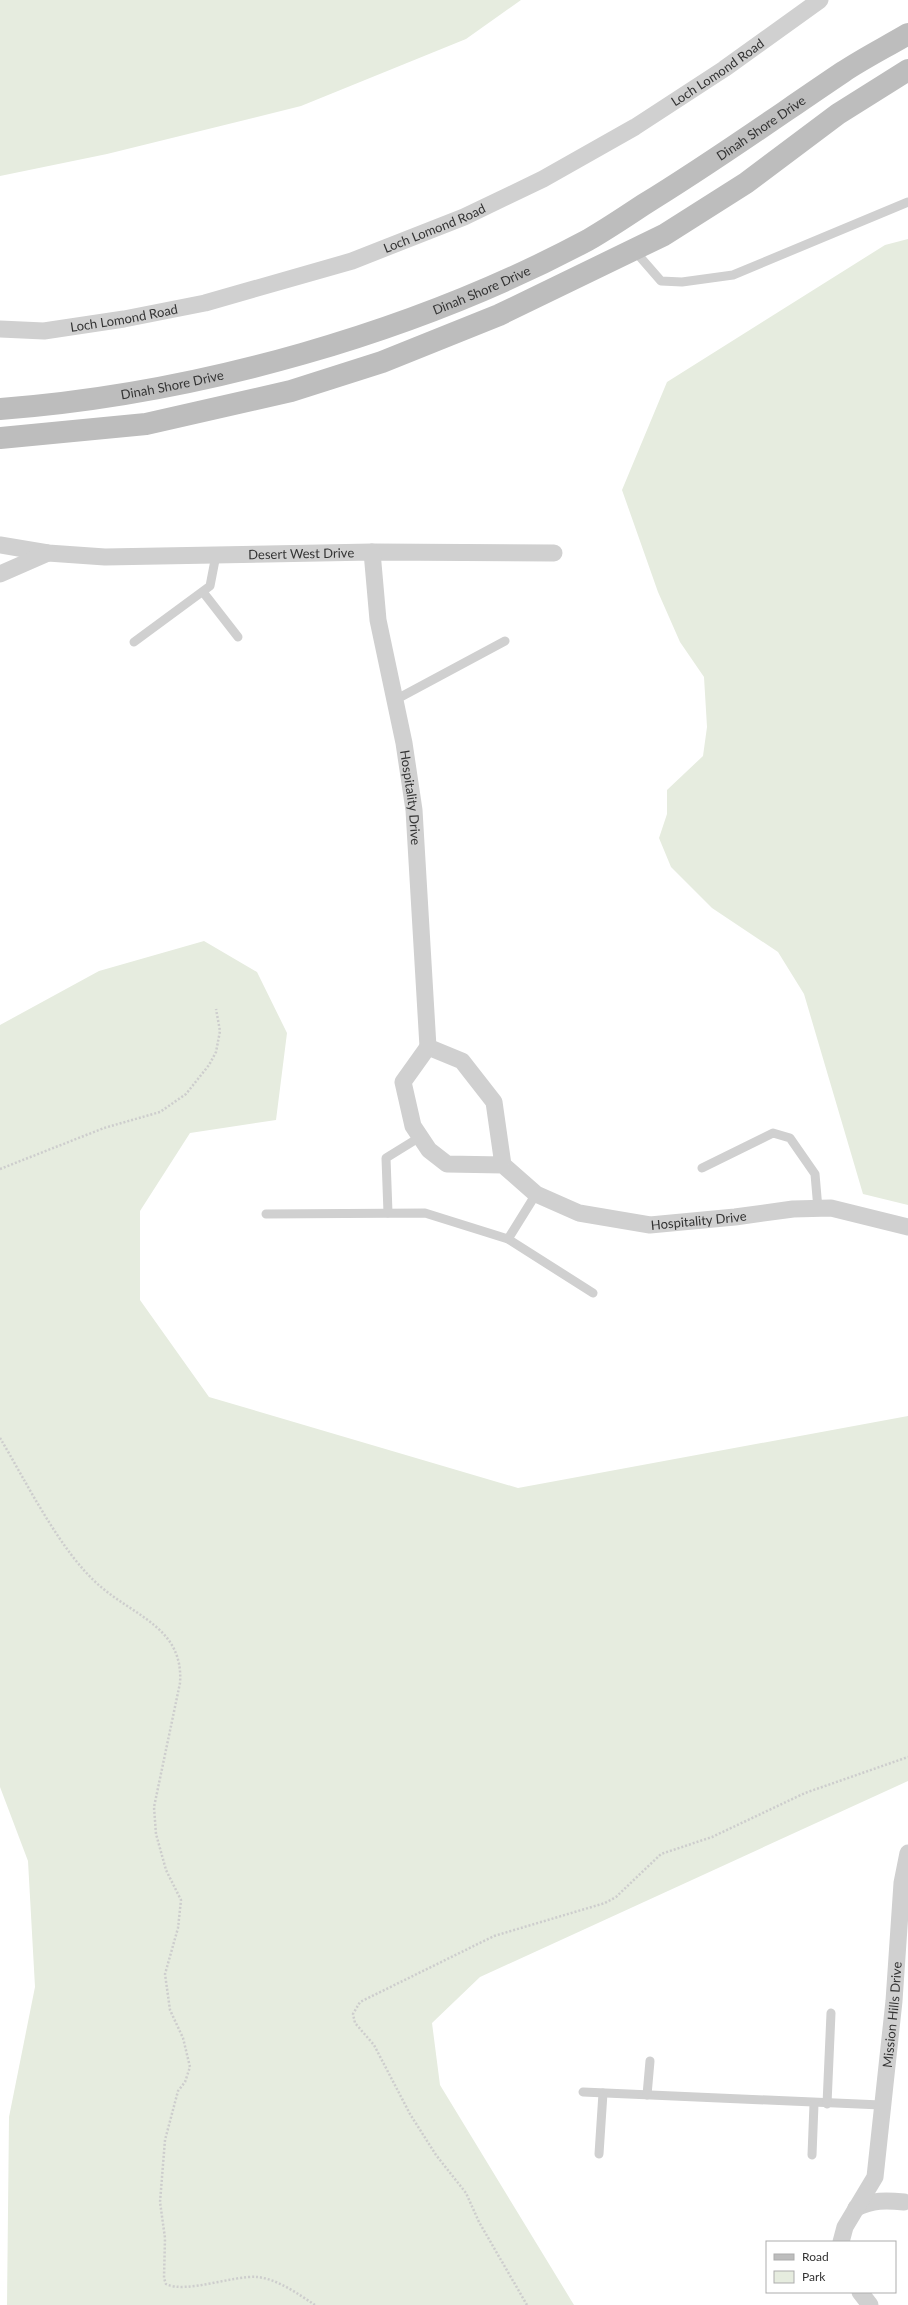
<svg xmlns="http://www.w3.org/2000/svg" width="908" height="2305" viewBox="0 0 908 2305" font-family="Lato,sans-serif">
<style>
.green{fill:#e6ecdf}
.lines{fill:none;stroke-linecap:round;stroke-linejoin:round}
.path{stroke:#cdcdcd;stroke-width:2.5;stroke-dasharray:2 2;stroke-linecap:butt}
.service{stroke:#d0d0d0;stroke-width:9}
.minor{stroke:#d0d0d0;stroke-width:17}
.secondary{stroke:#bdbdbd;stroke-width:22}
.labels{text-anchor:middle;dominant-baseline:central;stroke-width:4;stroke-linejoin:round;paint-order:stroke}
.street-label{font-size:13px;fill:#333;stroke:#fff}
</style>
<rect width="100%" height="100%" fill="#fff"/>
<g class="green">
<polygon points="0,0 521,0 466,39 301,106 107,154 0,176"/>
<polygon points="908,239 908,1205 863,1194 804,994 778,952 712,908 671,867 659,838 667,814 667,790 703,756 707,727 704,677 680,642 658,592 622,490 667,382 885,245"/>
<polygon points="204,941 257,972 287,1033 276,1120 190,1133 140,1211 140,1300 209,1397 518,1488 908,1416 908,1781 480,1977 432,2023 440,2085 574,2305 7,2305 9,2117 35,1987 28,1861 0,1787 0,1025 99,971"/>
</g>
<g class="lines">
<g class="path">
<polyline points="0,1169 104,1128 160,1112 186,1094 209,1065 216,1052 220,1031 216,1009"/>
<path d="M0,1438c27,45 61,115 100,148 34,30 84,42 80,97l-26,124 2,27 10,36 15,30 -3,28 -13,46 5,36 13,28 7,29 -5,15 -7,9 -13,49 -5,62 5,36 -1,40 2,6c20,10 68,-9 91,-7 21,2 41,17 58,28"/>
<polyline points="527,2305 479,2222 466,2193 436,2155 410,2114 374,2045 355,2023 353,2014 360,2002 494,1936 605,1903 616,1897 661,1854 712,1837 805,1793 908,1757"/>
</g>
<g class="service">
<polyline points="634,250 661,281 682,282 733,275 908,202"/>
<polyline points="203,592 238,637"/>
<polyline points="134,642 210,586 216,555"/>
<polyline points="395,700 505,641"/>
<polyline points="702,1168 773,1133 790,1138 815,1174 818,1209"/>
<polyline points="388,1213 386,1158 420,1137"/>
<polyline points="266,1214 425,1213 508,1239 593,1293"/>
<polyline points="508,1239 536,1194"/>
<polyline points="583,2092 881,2105"/>
<polyline points="647,2095 650,2061"/>
<polyline points="827,2104 831,2013"/>
<polyline points="599,2154 603,2093"/>
<polyline points="812,2155 814,2104"/>
</g>
<g class="minor">
<path id="s1" d="M0,329l44,2 80,-12 81,-16 147,-42 112,-44 79,-38 92,-52 89,-58 96,-69"/>
<path id="s2" d="M0,545l48,8 57,4 267,-5 182,1"/>
<path id="s3" d="M372,552l6,68 26,123 10,67 14,237"/>
<polyline points="0,574 48,553"/>
<path id="s4" d="M503,1165l-56,-1 -18,-14 -16,-24 -10,-44 25,-35 34,14 32,41 9,63 33,29 43,19 71,12 85,-8 58,-8 38,-1 77,19"/>
<path d="M856,2208c17,-8 29,-8 48,-6"/>
<path id="s5" d="M841,2242l4,-15 30,-50 19,-176 8,-118 6,-30"/>
<polyline points="860,2292 870,2305"/>
</g>
<g class="secondary">
<path id="s6" d="M0,409c197,-15 414,-76 588,-169 19,-11 37,-23 55,-35 69,-42 133,-88 200,-133 21,-14 43,-25 65,-38"/>
<polyline points="0,438 146,424 291,391 382,362 499,315 664,235 746,183 838,114 908,70"/>
</g>
</g>
<g class="labels">
<g class="street-label">
<text stroke="none"><textPath href="#s1" startOffset="773">Loch Lomond Road</textPath></text>
<text stroke="none"><textPath href="#s6" startOffset="822">Dinah Shore Drive</textPath></text>
<text stroke="none"><textPath href="#s1" startOffset="449">Loch Lomond Road</textPath></text>
<text stroke="none"><textPath href="#s6" startOffset="498">Dinah Shore Drive</textPath></text>
<text stroke="none"><textPath href="#s1" startOffset="125">Loch Lomond Road</textPath></text>
<text stroke="none"><textPath href="#s6" startOffset="174">Dinah Shore Drive</textPath></text>
<text stroke="none"><textPath href="#s2" startOffset="302">Desert West Drive</textPath></text>
<text stroke="none"><textPath href="#s3" startOffset="249">Hospitality Drive</textPath></text>
<text stroke="none"><textPath href="#s4" startOffset="560">Hospitality Drive</textPath></text>
<text stroke="none"><textPath href="#s5" startOffset="237">Mission Hills Drive</textPath></text>
</g>
</g>
<rect x="766" y="2241" width="130" height="52" fill="#ffffff" stroke="#adadad"/>
<rect x="774" y="2254" width="20" height="6" fill="#bdbdbd" stroke="#adadad"/>
<text x="802" y="2261" font-size="12" fill="#333333">Road</text>
<rect x="774" y="2271" width="20" height="12" fill="#e6ecdf" stroke="#adadad"/>
<text x="802" y="2281" font-size="12" fill="#333333">Park</text>
</svg>
